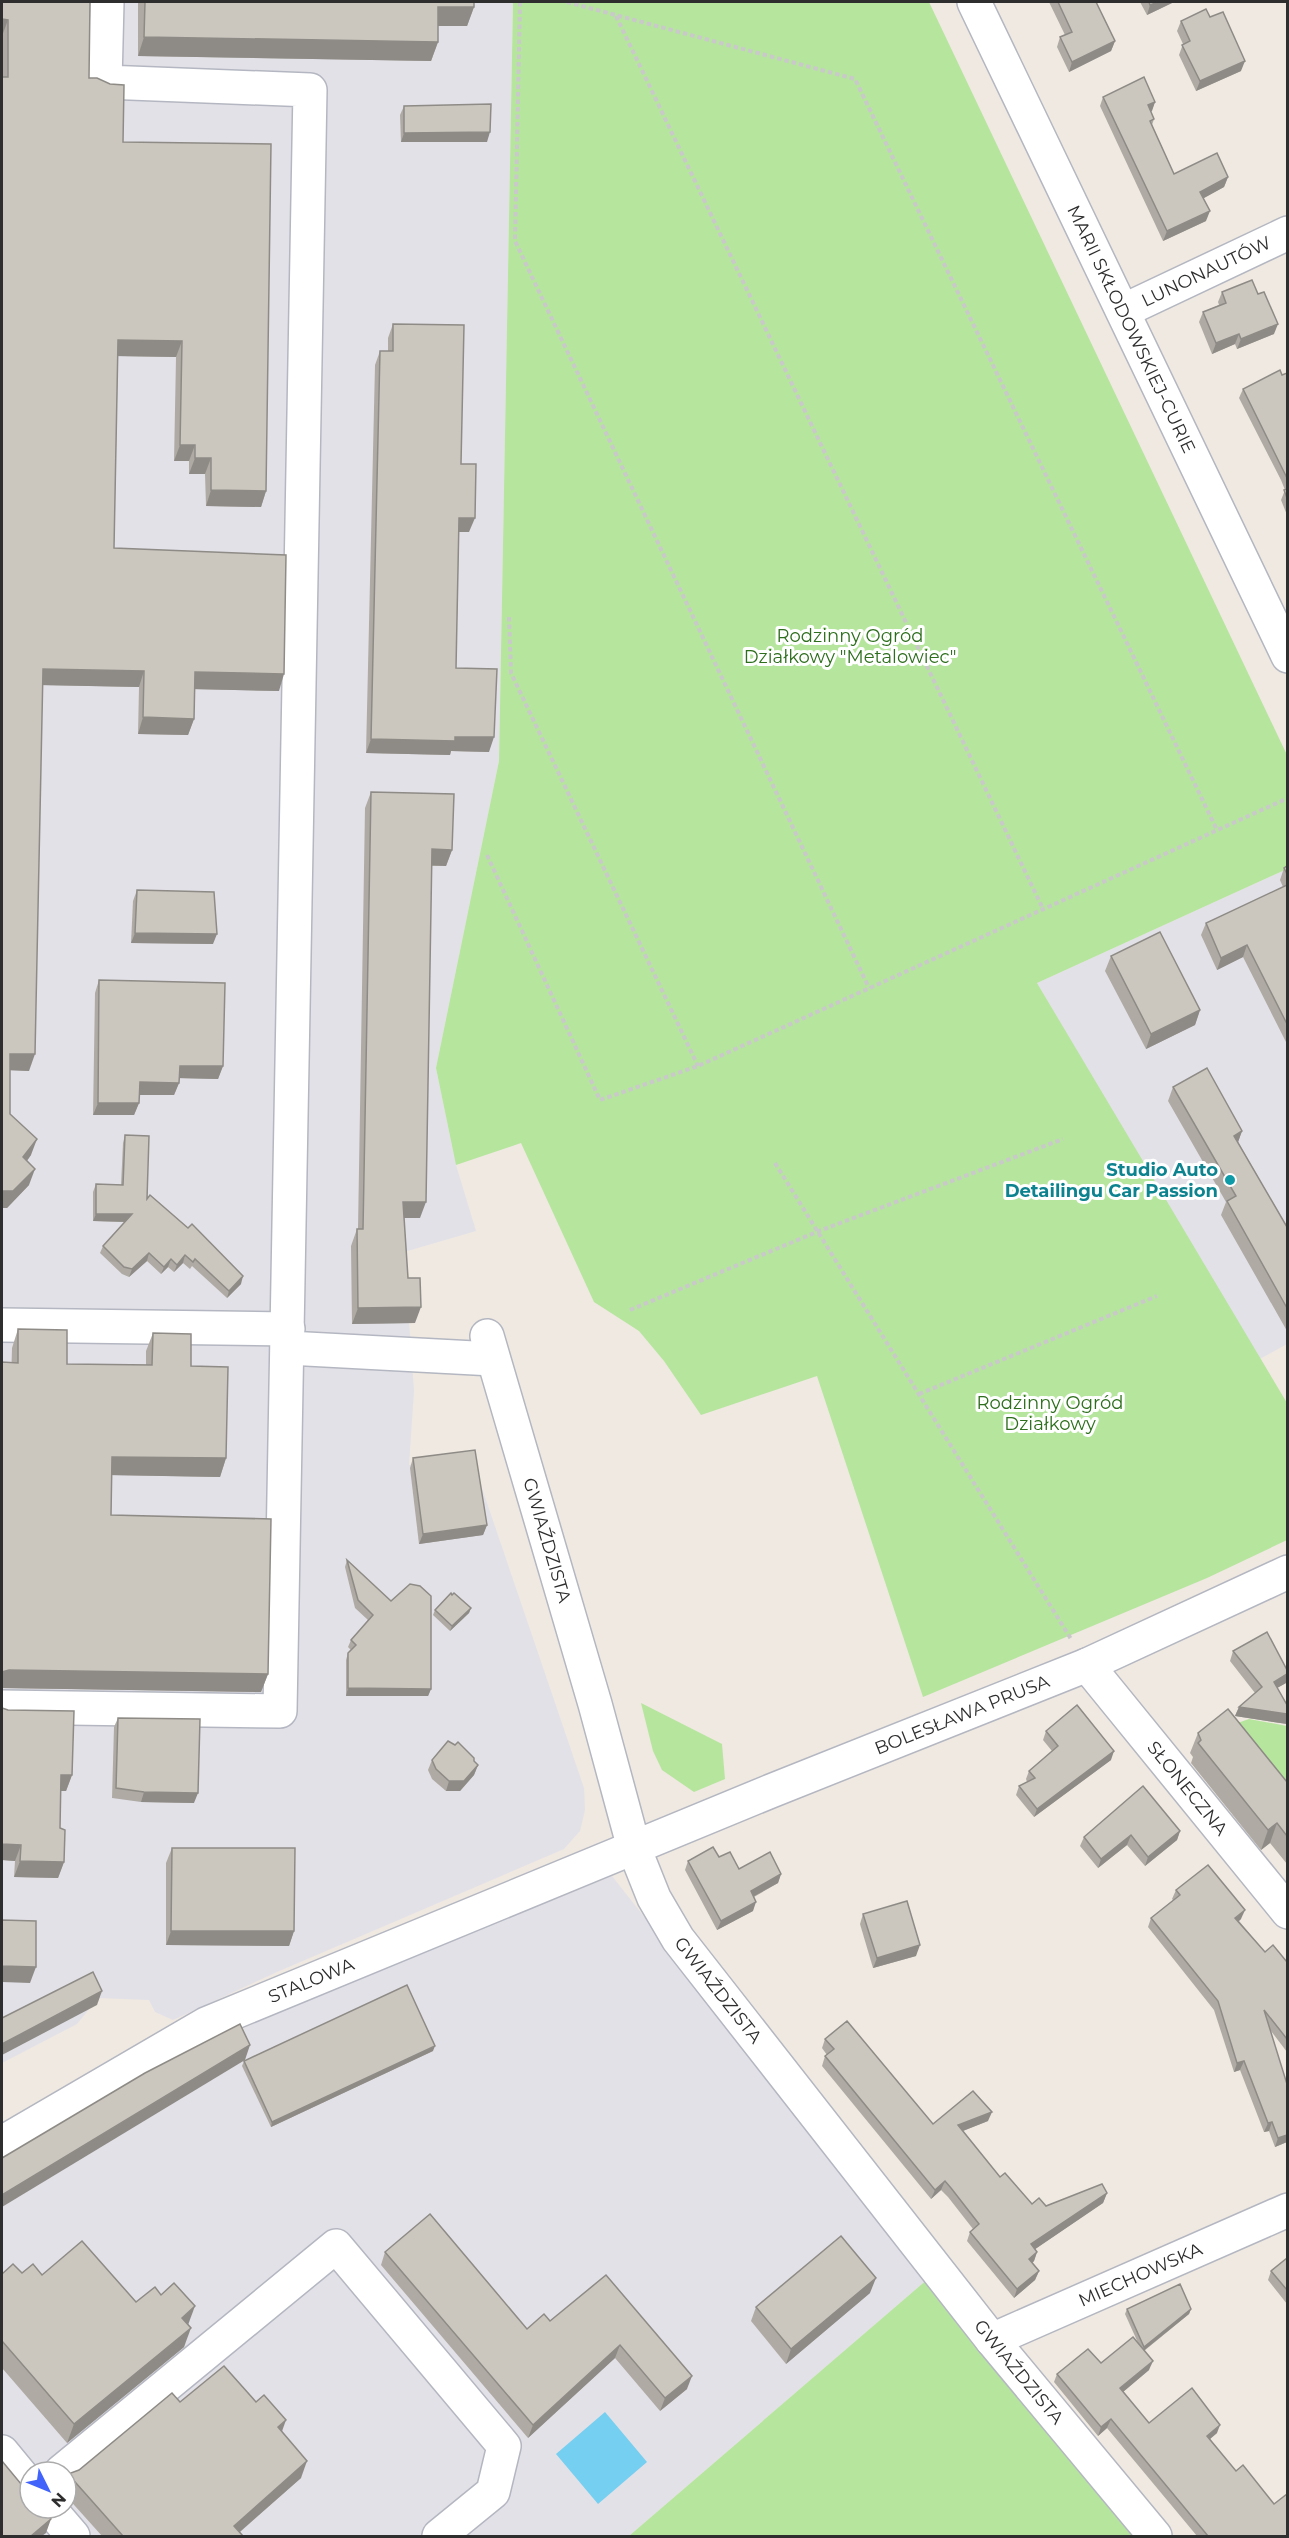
<svg xmlns="http://www.w3.org/2000/svg" width="1289" height="2538" viewBox="0 0 1289 2538" font-family="Montserrat,sans-serif">
<style>
.industrial{fill:#e3e1e8;fill-rule:evenodd}
.green{fill:#b6e59e}
.water{fill:#75cff0}
.lines{fill:none;stroke-linecap:round;stroke-linejoin:round}
.minor-casing{stroke:#b4b7c1;stroke-width:36}
.path{stroke:#c9c9c9;stroke-width:4;stroke-dasharray:4.5 3;stroke-linecap:butt}
.minor{stroke:#fff;stroke-width:33}
.wall{fill:#afaba4}
.shaded-wall{fill:#8e8b86}
.building{fill:#cbc7bf;stroke:#8e8b86;stroke-width:1.5}
.culture-dot{fill:#0f9aa8;stroke:#fff;stroke-width:2}
.labels{text-anchor:middle;dominant-baseline:central;stroke-width:6;stroke-linejoin:round;paint-order:stroke}
.street-label{font-size:18px;fill:#2e2e2e;stroke:#fff}
.park-label{font-size:18px;fill:#2c6e1b;stroke:#fff}
.culture-label{font-size:18px;font-weight:bold;fill:#0d838f;stroke:#fff;text-anchor:end}
</style>
<rect width="100%" height="100%" fill="#efe9e1"/>
<g class="industrial">
<polygon points="2,2 513,2 499,761 436,1068 456,1165 476,1231 404,1252 414,1391 409,1465 471,1456 584,1788 585,1810 580,1831 564,1849 277,1972 173,2020 155,2012 149,2000 98,1998 77,2024 2,2063"/>
<polygon points="1287,869 1287,1344 1258,1360 1037,983"/>
<path d="M612,1876l317,402 -300,258h-627v-376l145,-87 138,-64zM30,2472h36v36h-36z"/>
</g>
<g class="green">
<polygon points="513,2 929,2 1287,755 1287,869 1037,983 1287,1403 1287,1540 1207,1578 923,1697 817,1376 701,1415 664,1361 639,1331 594,1302 521,1143 456,1165 436,1068 499,761"/>
<polygon points="641,1703 722,1744 725,1779 694,1792 662,1770 653,1751"/>
<polygon points="1249,1719 1287,1726 1287,1794 1229,1726"/>
<polygon points="929,2278 1138,2536 629,2536"/>
</g>
<polygon class="water" points="605,2412 647,2462 598,2504 556,2454"/>
<g class="lines">
<g class="minor-casing">
<g id="minor">
<path id="s1" d="M974,2l314,654"/>
<path id="s2" d="M1123,311l165,-78"/>
<polyline points="2,1325 288,1329"/>
<path id="s3" d="M487,1336l108,368 39,144 20,50 24,41 314,401 163,196"/>
<polyline points="288,1348 493,1359"/>
<path id="s4" d="M1087,1665l201,247"/>
<polyline points="2,1707 280,1711 310,90 105,82 107,2"/>
<path id="s5" d="M2,2143l204,-119 565,-233 316,-126 201,-93"/>
<path id="s6" d="M992,2340l296,-130"/>
<polyline points="2,2452 30,2486"/>
<polyline points="61,2472 336,2246 504,2446 493,2492 439,2536"/>
<polyline points="49,2508 73,2536"/>
</g>
</g>
<g class="path">
<polyline points="520,2 515,241 869,988"/>
<polyline points="567,2 855,79 1217,830"/>
<polyline points="616,16 1043,909"/>
<polyline points="509,617 511,673 698,1066"/>
<polyline points="487,855 600,1100 698,1066 1288,798"/>
<polyline points="775,1163 1071,1639"/>
<polyline points="630,1310 819,1231 1063,1139"/>
<polyline points="919,1394 1157,1296"/>
</g>
<use href="#minor" class="minor"/>
</g>
<g class="wall">
<polygon points="2,2 89,78 123,142 266,491 261,507 206,506 205,474 189,474 189,461 174,461 176,357 118,356 114,548 279,691 194,689 194,719 188,735 138,734 139,687 43,685 29,1071 10,1070 10,1114 31,1155 27,1161 29,1185 7,1208 2,1208"/>
<polygon points="138,2 474,2 474,7 467,26 438,26 438,42 431,61 138,56"/>
<polygon points="1049,2 1096,2 1115,41 1111,51 1069,72 1057,47 1060,37 1065,35"/>
<polygon points="1140,2 1173,2 1172,3 1147,15"/>
<polygon points="1210,17 1241,71 1196,91 1179,55 1183,44 1177,31 1181,21"/>
<polygon points="1103,97 1155,102 1151,112 1154,119 1152,125 1174,174 1228,177 1224,187 1203,198 1206,221 1163,241 1100,106"/>
<polygon points="404,106 487,142 401,142 400,115"/>
<polygon points="1222,292 1274,334 1237,349 1235,344 1212,354 1199,322 1203,312 1219,305 1218,302"/>
<polygon points="393,324 461,464 469,532 459,532 456,668 489,752 451,751 450,755 366,753 375,365 380,351 388,351 388,338"/>
<polygon points="1287,373 1287,515 1281,500 1285,490 1281,480 1239,398 1243,389"/>
<polygon points="371,792 452,850 446,866 431,866 420,1218 404,1218 408,1278 415,1323 352,1324 351,1246 357,1229 358,1229 365,808"/>
<polygon points="1287,866 1287,1044 1243,957 1217,970 1201,935 1206,923 1283,887 1280,880 1284,868"/>
<polygon points="137,890 213,944 131,943 133,901"/>
<polygon points="1111,956 1200,1010 1195,1025 1146,1049 1105,971"/>
<polygon points="99,980 223,1066 218,1079 179,1078 179,1083 174,1095 139,1095 139,1103 134,1115 93,1115 95,993"/>
<polygon points="1173,1087 1242,1131 1238,1142 1287,1227 1287,1331 1221,1215 1226,1202 1168,1101"/>
<polygon points="125,1135 147,1199 241,1284 227,1298 192,1266 190,1269 183,1263 174,1272 168,1267 161,1274 147,1261 129,1277 122,1274 100,1253 103,1246 125,1222 93,1221 93,1192 96,1184 121,1185 123,1143"/>
<polygon points="18,1329 67,1364 146,1365 146,1351 153,1333 191,1366 226,1458 220,1477 112,1475 111,1515 268,1674 261,1692 2,1688 12,1348"/>
<polygon points="413,1458 487,1525 483,1535 419,1544 410,1468"/>
<polygon points="347,1560 431,1689 428,1696 346,1696 346,1660 348,1653 351,1650 348,1647 351,1640 368,1620 355,1608 345,1567"/>
<polygon points="471,1608 469,1613 450,1631 433,1615 435,1610"/>
<polygon points="1233,1651 1286,1683 1277,1688 1287,1705 1287,1724 1235,1716 1239,1707 1255,1693 1230,1661"/>
<polygon points="118,1718 194,1803 141,1802 112,1798 114,1727"/>
<polygon points="1046,1731 1111,1760 1034,1817 1016,1795 1019,1786 1027,1782 1026,1779 1029,1771 1052,1751 1043,1740"/>
<polygon points="1198,1733 1287,1782 1287,1864 1270,1843 1261,1850 1191,1763 1193,1757 1190,1753"/>
<polygon points="432,1760 474,1761 478,1765 474,1775 460,1791 446,1791 432,1779 428,1770"/>
<polygon points="72,1775 66,1791 61,1791 60,1828 64,1862 58,1878 14,1877 15,1861 2,1860"/>
<polygon points="1180,1831 1177,1840 1145,1866 1127,1845 1098,1868 1080,1846 1084,1837"/>
<polygon points="172,1848 294,1931 289,1946 166,1945 166,1863"/>
<polygon points="719,1857 739,1869 781,1874 778,1883 754,1897 753,1911 717,1930 685,1870 688,1861"/>
<polygon points="1176,1890 1241,1919 1239,1921 1265,1952 1287,1962 1287,2052 1271,2031 1287,2142 1275,2147 1269,2131 1264,2132 1240,2070 1234,2072 1214,2010 1148,1927 1151,1918 1173,1900 1172,1899"/>
<polygon points="863,1914 916,1956 873,1968 860,1924"/>
<polygon points="825,2039 933,2124 988,2121 963,2131 1000,2177 1032,2204 1046,2206 1107,2193 1103,2203 1035,2249 1037,2252 1034,2261 1032,2263 1039,2271 1035,2280 1014,2298 967,2241 970,2232 973,2229 948,2197 941,2190 931,2199 822,2066 825,2056 827,2055 822,2048"/>
<polygon points="433,2051 271,2127 242,2066 244,2061"/>
<polygon points="385,2252 527,2329 550,2321 606,2275 687,2389 660,2411 615,2358 528,2438 381,2265"/>
<polygon points="1287,2258 1287,2304 1268,2280 1271,2271"/>
<polygon points="22,2273 42,2275 136,2302 161,2295 188,2325 184,2347 67,2443 2,2368 2,2274"/>
<polygon points="870,2293 786,2364 751,2321 756,2307"/>
<polygon points="1127,2309 1191,2309 1189,2314 1144,2351 1149,2370 1123,2392 1149,2423 1217,2433 1210,2439 1287,2536 1197,2536 1107,2428 1098,2436 1054,2382 1057,2374 1101,2363 1139,2345 1125,2314"/>
<polygon points="180,2402 282,2432 301,2478 240,2532 243,2536 102,2536 66,2496 66,2479 68,2474 79,2470"/>
</g>
<g class="shaded-wall">
<polygon points="1158,2 1173,2 1172,3 1147,15 1150,5"/>
<polygon points="438,7 474,7 467,26 432,26"/>
<polygon points="2,19 8,20 2,36"/>
<polygon points="144,37 438,42 431,61 138,56"/>
<polygon points="1115,41 1111,51 1069,72 1072,62"/>
<polygon points="1245,61 1241,71 1196,91 1200,81"/>
<polygon points="1155,102 1152,111 1144,115 1148,105"/>
<polygon points="490,132 487,142 401,142 404,133"/>
<polygon points="1228,177 1224,187 1197,202 1200,192"/>
<polygon points="1210,211 1206,221 1163,241 1167,231"/>
<polygon points="1278,324 1274,334 1237,349 1241,339"/>
<polygon points="1239,334 1235,344 1212,354 1216,343"/>
<polygon points="118,340 182,341 176,357 112,356"/>
<polygon points="180,445 195,445 189,461 174,461"/>
<polygon points="195,458 211,458 205,474 189,474"/>
<polygon points="211,490 266,491 261,507 206,506"/>
<polygon points="459,518 475,518 469,532 454,532"/>
<polygon points="43,669 144,671 139,687 37,685"/>
<polygon points="195,672 284,674 279,691 189,689"/>
<polygon points="143,717 194,719 188,735 138,734"/>
<polygon points="455,737 494,737 489,752 451,751 450,755 366,753 371,739"/>
<polygon points="432,849 452,850 446,866 426,865"/>
<polygon points="135,933 217,934 213,944 131,943"/>
<polygon points="1247,945 1243,957 1217,970 1221,958"/>
<polygon points="1200,1010 1195,1025 1146,1049 1151,1034"/>
<polygon points="10,1054 35,1054 29,1071 4,1070"/>
<polygon points="180,1066 223,1066 218,1079 175,1078"/>
<polygon points="140,1082 179,1083 174,1095 135,1095"/>
<polygon points="98,1103 139,1103 134,1115 93,1115"/>
<polygon points="1242,1131 1237,1145 1234,1136"/>
<polygon points="37,1139 31,1155 17,1174 23,1157"/>
<polygon points="35,1169 29,1185 7,1208 2,1208 2,1191"/>
<polygon points="403,1202 426,1202 420,1218 397,1218"/>
<polygon points="96,1214 132,1214 129,1222 93,1221"/>
<polygon points="149,1253 147,1261 129,1277 132,1269"/>
<polygon points="185,1255 183,1263 174,1272 177,1265"/>
<polygon points="171,1259 168,1267 161,1274 164,1267"/>
<polygon points="243,1276 241,1284 227,1298 229,1291"/>
<polygon points="421,1307 415,1323 352,1324 358,1308"/>
<polygon points="112,1457 226,1458 220,1477 105,1475"/>
<polygon points="487,1525 483,1535 419,1544 423,1534"/>
<polygon points="471,1608 469,1613 450,1631 452,1626"/>
<polygon points="9,1670 268,1674 261,1692 2,1688 2,1672"/>
<polygon points="1287,1674 1287,1678 1286,1683 1270,1692 1274,1682"/>
<polygon points="348,1688 431,1689 428,1696 346,1696"/>
<polygon points="1239,1707 1287,1714 1287,1724 1235,1716"/>
<polygon points="1114,1751 1111,1760 1034,1817 1037,1809"/>
<polygon points="478,1765 474,1775 460,1791 446,1791 449,1781"/>
<polygon points="61,1775 72,1775 66,1791 56,1791"/>
<polygon points="144,1792 198,1793 194,1803 141,1802"/>
<polygon points="1277,1823 1270,1843 1261,1850 1268,1830"/>
<polygon points="1180,1831 1177,1840 1145,1866 1148,1857"/>
<polygon points="1131,1835 1127,1845 1098,1868 1101,1859"/>
<polygon points="2,1844 21,1845 15,1861 2,1860"/>
<polygon points="20,1861 64,1862 58,1878 14,1877"/>
<polygon points="781,1874 778,1883 747,1900 751,1891"/>
<polygon points="756,1902 753,1911 717,1930 721,1921"/>
<polygon points="1245,1910 1241,1919 1232,1927 1235,1918"/>
<polygon points="171,1931 294,1931 289,1946 166,1945"/>
<polygon points="920,1945 916,1956 873,1968 877,1958"/>
<polygon points="2,1966 36,1967 30,1983 2,1982"/>
<polygon points="102,1991 97,2005 2,2055 2,2044"/>
<polygon points="250,2045 245,2060 2,2207 2,2195"/>
<polygon points="435,2046 433,2051 271,2127 272,2122"/>
<polygon points="1244,2061 1240,2070 1234,2072 1237,2063"/>
<polygon points="992,2112 988,2121 955,2134 958,2125"/>
<polygon points="1272,2122 1269,2131 1264,2132 1268,2123"/>
<polygon points="1287,2135 1287,2142 1275,2147 1278,2138"/>
<polygon points="945,2181 941,2190 931,2199 935,2190"/>
<polygon points="1107,2193 1103,2203 1028,2254 1031,2244"/>
<polygon points="1037,2252 1034,2261 1026,2269 1029,2259"/>
<polygon points="1039,2271 1035,2280 1014,2298 1017,2289"/>
<polygon points="876,2278 870,2293 786,2364 791,2349"/>
<polygon points="195,2306 188,2325 182,2318"/>
<polygon points="1191,2309 1189,2314 1142,2352 1144,2347"/>
<polygon points="191,2328 184,2347 67,2443 74,2424"/>
<polygon points="620,2345 615,2358 528,2438 533,2425"/>
<polygon points="1153,2361 1149,2370 1117,2397 1120,2388"/>
<polygon points="692,2376 687,2389 660,2411 665,2398"/>
<polygon points="1111,2419 1107,2428 1098,2436 1101,2427"/>
<polygon points="286,2420 280,2437 278,2427"/>
<polygon points="1220,2425 1217,2433 1204,2444 1207,2436"/>
<polygon points="307,2461 301,2478 235,2536 234,2526"/>
<polygon points="51,2519 46,2533 42,2536 31,2536"/>
</g>
<g class="building">
<polygon points="2,2 90,2 89,78 97,78 110,84 124,85 123,142 271,144 266,491 211,490 211,458 195,458 195,445 180,445 182,341 118,340 114,548 286,555 284,674 195,672 194,719 143,717 144,671 43,669 35,1054 10,1054 10,1114 37,1139 23,1157 35,1169 13,1191 2,1191 2,77 8,77 8,20 2,19"/>
<polygon points="145,2 474,2 474,7 438,7 438,42 144,37"/>
<polygon points="1058,2 1096,2 1115,41 1072,62 1060,37 1072,32"/>
<polygon points="1149,2 1158,2 1150,5"/>
<polygon points="1206,9 1210,17 1223,12 1245,61 1200,81 1182,45 1190,41 1181,21"/>
<polygon points="1144,77 1155,102 1148,105 1154,119 1150,121 1174,174 1217,153 1228,177 1200,192 1210,211 1167,231 1103,97"/>
<polygon points="491,104 490,132 404,133 404,106"/>
<polygon points="1252,280 1258,294 1264,292 1278,324 1241,339 1239,334 1216,343 1203,312 1226,303 1222,292"/>
<polygon points="393,324 464,325 461,464 476,464 475,518 459,518 456,668 497,669 494,737 455,737 455,741 371,739 380,351 393,351"/>
<polygon points="1280,370 1282,375 1287,373 1287,478 1243,389"/>
<polygon points="1287,489 1287,498 1284,490"/>
<polygon points="371,792 454,794 452,850 432,849 426,1202 403,1202 408,1278 420,1278 421,1307 358,1308 357,1229 363,1229"/>
<polygon points="1287,866 1287,874 1284,868"/>
<polygon points="1287,885 1287,1024 1247,945 1221,958 1206,923"/>
<polygon points="137,890 214,892 217,934 135,933"/>
<polygon points="1160,932 1200,1010 1151,1034 1111,956"/>
<polygon points="99,980 225,983 223,1066 180,1066 179,1083 140,1082 139,1103 98,1103"/>
<polygon points="1207,1068 1242,1131 1234,1136 1287,1227 1287,1308 1227,1201 1236,1196 1173,1087"/>
<polygon points="125,1135 149,1136 147,1199 150,1195 188,1228 192,1224 243,1276 229,1291 195,1259 193,1262 185,1255 177,1265 171,1259 164,1267 149,1253 132,1269 124,1267 103,1246 132,1214 96,1214 96,1184 123,1185"/>
<polygon points="18,1329 67,1330 67,1364 152,1365 153,1333 191,1334 191,1366 228,1367 226,1458 112,1457 111,1515 271,1519 268,1674 9,1670 2,1672 2,1362 18,1363"/>
<polygon points="475,1450 487,1525 423,1534 413,1458"/>
<polygon points="347,1560 391,1601 410,1584 420,1586 431,1596 431,1689 348,1688 348,1653 356,1645 351,1640 373,1615 358,1600"/>
<polygon points="451,1593 452,1595 454,1593 471,1608 452,1626 435,1610"/>
<polygon points="1267,1632 1287,1670 1287,1674 1274,1682 1287,1705 1287,1714 1239,1707 1262,1687 1233,1651"/>
<polygon points="1077,1705 1114,1751 1037,1809 1019,1786 1035,1778 1029,1771 1058,1746 1046,1731"/>
<polygon points="2,1708 8,1710 74,1711 72,1775 61,1775 60,1828 65,1830 64,1862 20,1861 21,1845 2,1844"/>
<polygon points="1228,1709 1287,1782 1287,1836 1277,1823 1268,1830 1198,1743 1201,1740 1198,1733"/>
<polygon points="118,1718 200,1719 198,1793 144,1792 116,1788"/>
<polygon points="448,1741 455,1745 458,1742 474,1758 474,1761 478,1765 464,1781 449,1781 436,1769 432,1760"/>
<polygon points="1143,1786 1180,1831 1148,1857 1131,1835 1101,1859 1084,1837"/>
<polygon points="713,1847 719,1857 730,1852 739,1869 770,1852 781,1874 751,1891 756,1902 721,1921 688,1861"/>
<polygon points="172,1848 295,1848 294,1931 171,1931"/>
<polygon points="1208,1865 1245,1910 1235,1918 1265,1952 1273,1945 1287,1962 1287,2039 1264,2010 1287,2084 1287,2135 1278,2138 1272,2122 1268,2123 1244,2061 1237,2063 1218,2001 1151,1918 1180,1895 1176,1890"/>
<polygon points="907,1901 920,1945 877,1958 863,1914"/>
<polygon points="2,1920 36,1921 36,1967 2,1966"/>
<polygon points="93,1972 102,1991 2,2044 2,2018"/>
<polygon points="407,1985 435,2046 272,2122 244,2061"/>
<polygon points="847,2021 933,2124 973,2091 992,2112 958,2125 1000,2177 1005,2173 1032,2204 1039,2198 1046,2206 1102,2184 1107,2193 1031,2244 1037,2252 1029,2259 1039,2271 1017,2289 970,2232 979,2224 951,2188 945,2181 935,2190 825,2056 834,2049 825,2039"/>
<polygon points="240,2024 250,2045 2,2195 2,2158 145,2073"/>
<polygon points="430,2214 527,2329 544,2314 550,2321 606,2275 692,2376 665,2398 620,2345 533,2425 385,2252"/>
<polygon points="841,2236 876,2278 791,2349 756,2307"/>
<polygon points="82,2241 136,2302 155,2287 161,2295 174,2283 195,2306 182,2318 191,2328 74,2424 2,2341 2,2274 13,2264 22,2273 33,2264 42,2275"/>
<polygon points="1287,2258 1287,2290 1271,2271"/>
<polygon points="1180,2284 1191,2309 1144,2347 1127,2309"/>
<polygon points="1133,2337 1153,2361 1120,2388 1149,2423 1192,2388 1220,2425 1207,2436 1236,2471 1243,2465 1274,2504 1287,2494 1287,2536 1208,2536 1111,2419 1101,2427 1057,2374 1088,2349 1101,2363"/>
<polygon points="224,2366 256,2402 264,2395 286,2420 278,2427 307,2461 234,2526 243,2536 123,2536 68,2474 79,2470 172,2393 180,2402"/>
<polygon points="2,2461 21,2484 30,2490 30,2508 43,2508 51,2519 31,2536 2,2536"/>
</g>
<circle class="culture-dot" cx="1230" cy="1180" r="6"/>
<g class="labels">
<g class="street-label">
<text stroke="none"><textPath href="#s2" startOffset="92">LUNONAUTÓW</textPath></text>
<text stroke="none"><textPath href="#s1" startOffset="363">MARII SKŁODOWSKIEJ-CURIE</textPath></text>
<text stroke="none"><textPath href="#s3" startOffset="213">GWIAŹDZISTA</textPath></text>
<text stroke="none"><textPath href="#s5" startOffset="1053">BOLESŁAWA PRUSA</textPath></text>
<text stroke="none"><textPath href="#s4" startOffset="159">SŁONECZNA</textPath></text>
<text stroke="none"><textPath href="#s5" startOffset="350">STALOWA</textPath></text>
<text stroke="none"><textPath href="#s3" startOffset="699">GWIAŹDZISTA</textPath></text>
<text stroke="none"><textPath href="#s6" startOffset="162">MIECHOWSKA</textPath></text>
<text stroke="none"><textPath href="#s3" startOffset="1185">GWIAŹDZISTA</textPath></text>
</g>
<g class="park-label">
<text x="850" y="636">Rodzinny Ogród<tspan x="850" dy="21">Działkowy "Metalowiec"</tspan></text>
<text x="1050" y="1403">Rodzinny Ogród<tspan x="1050" dy="21">Działkowy</tspan></text>
</g>
<g class="culture-label">
<text x="1218" y="1170">Studio Auto<tspan x="1218" dy="21">Detailingu Car Passion</tspan></text>
</g>
</g>
<rect width="1289" height="2538" fill="none" stroke="#2e2e2e" stroke-width="6"/>
<g transform="translate(48 2490) rotate(133)"><circle r="28" fill="#ffffff" stroke="#ababab" stroke-width="1.5"/>
<path d="M0-4.5L10 22L0 15L-10 22Z" fill="#4264fb"/>
<text y="-9" font-size="16" font-weight="bold" text-anchor="middle" fill="#2e2e2e">N</text>
</g>
</svg>
